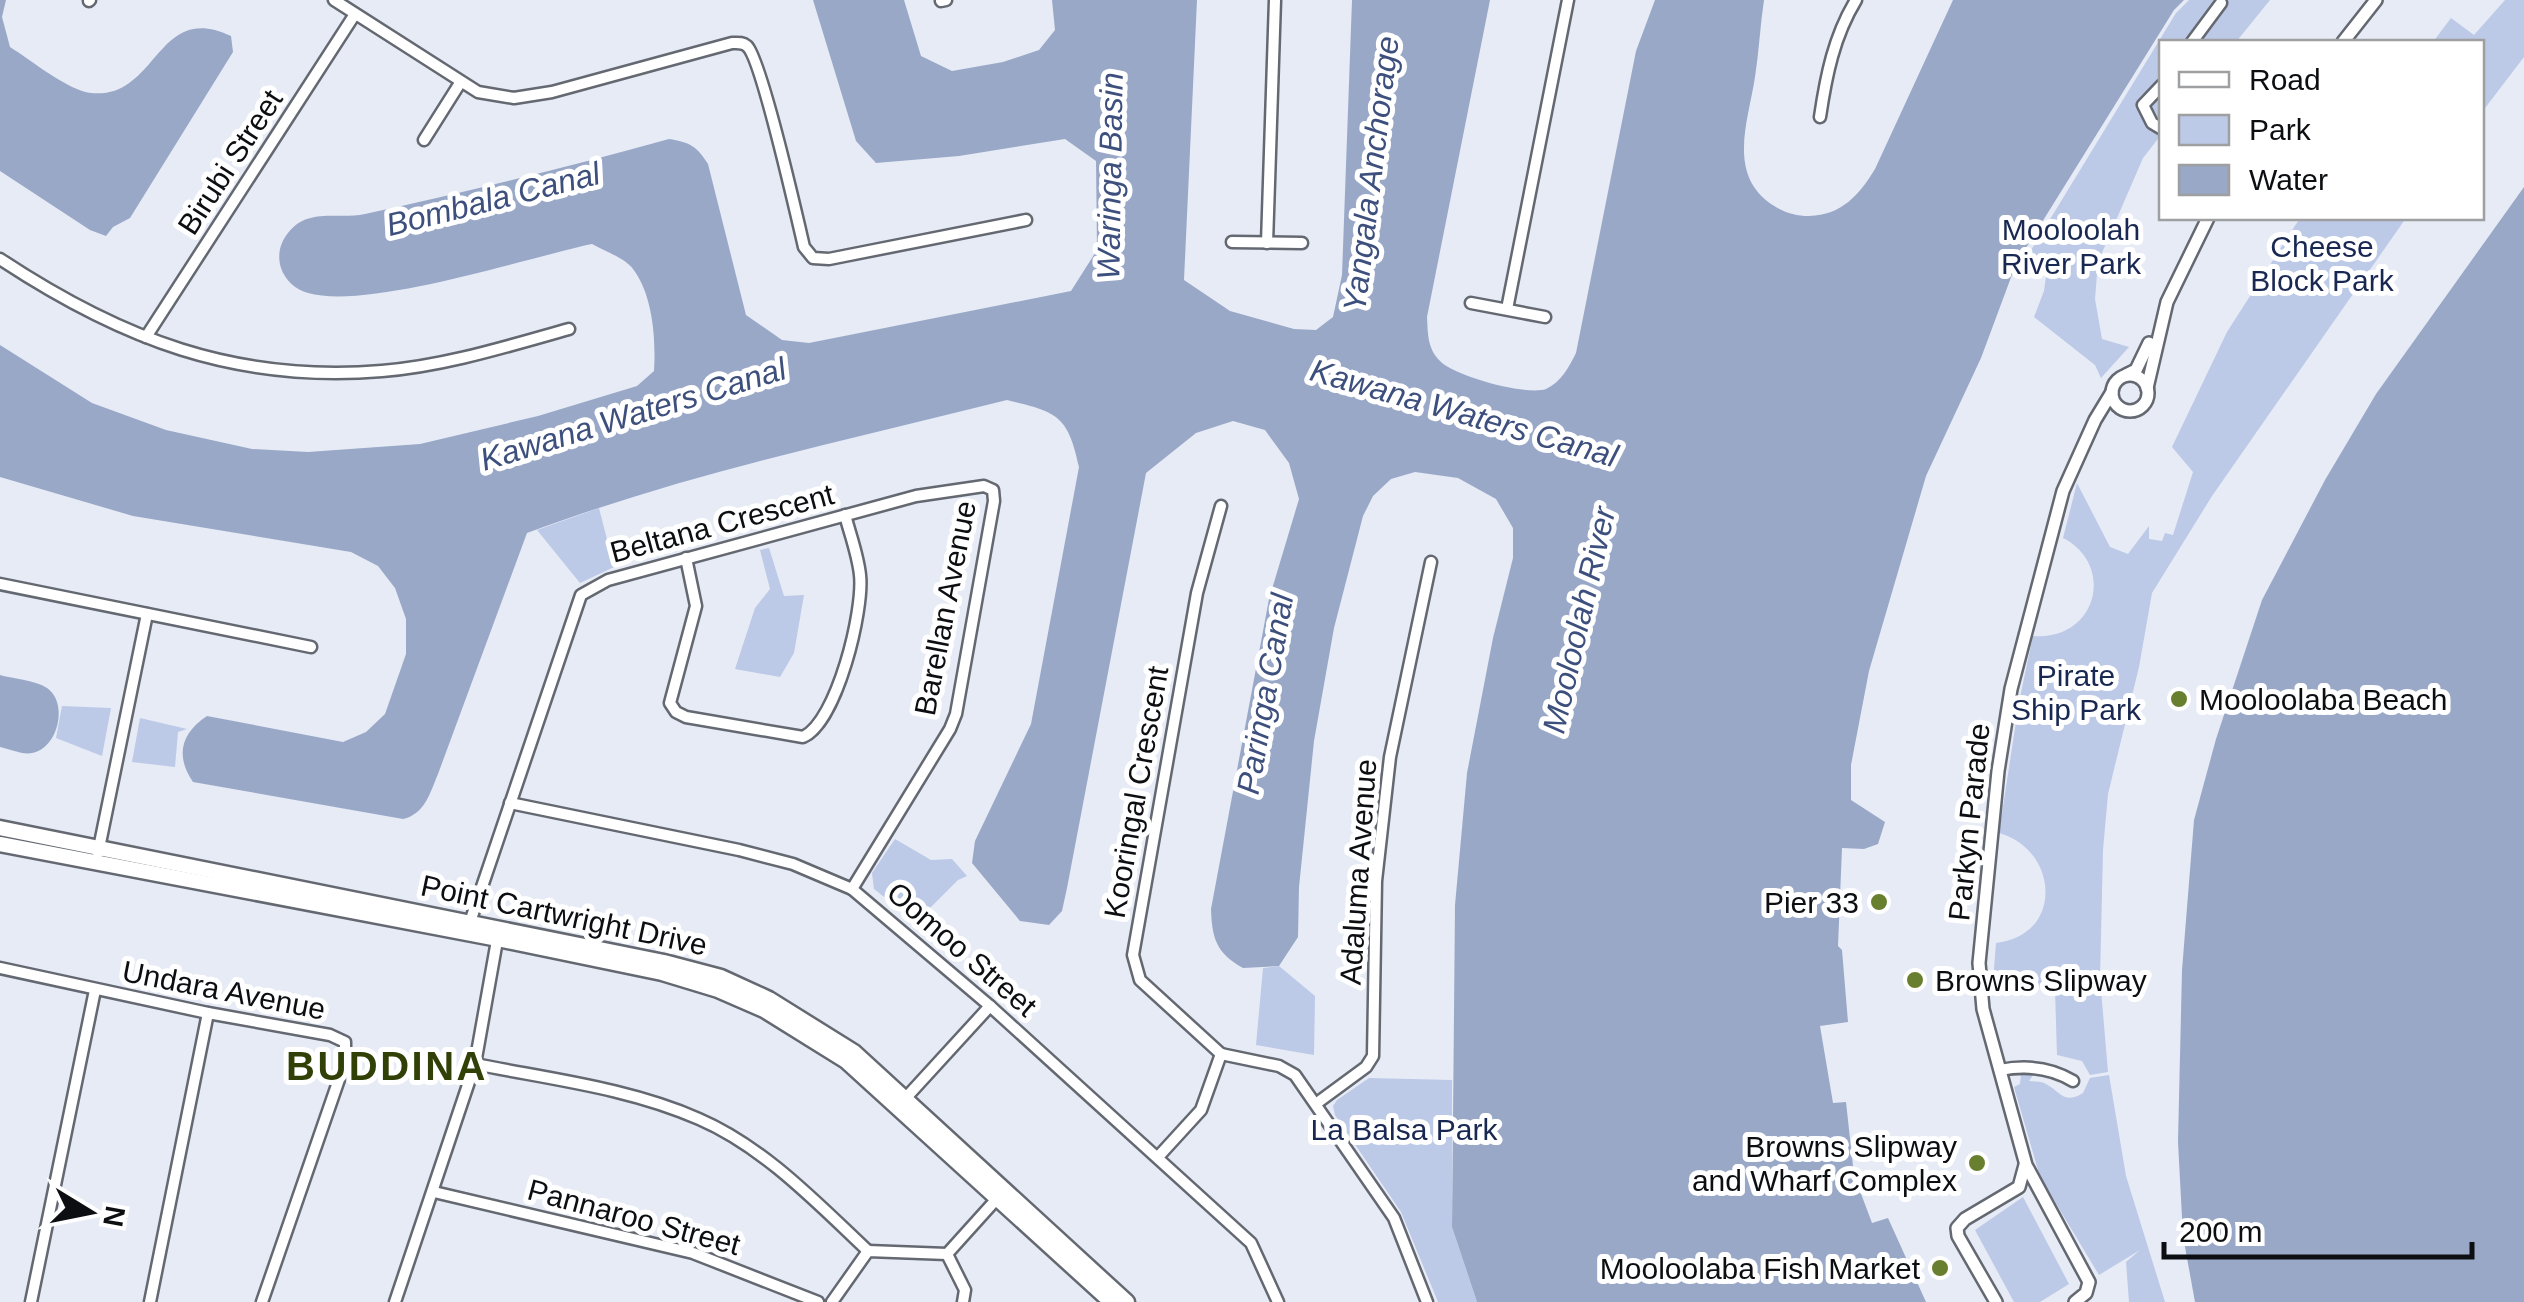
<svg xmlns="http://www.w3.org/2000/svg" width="2524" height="1302" viewBox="0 0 2524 1302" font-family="Arial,sans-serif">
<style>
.green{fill:#bcc9e7}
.water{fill:#9aa8c8}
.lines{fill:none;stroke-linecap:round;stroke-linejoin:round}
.minor-casing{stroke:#646871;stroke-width:15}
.tertiary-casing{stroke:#646871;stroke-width:16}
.secondary-casing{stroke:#646871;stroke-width:19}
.minor{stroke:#fff;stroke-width:10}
.tertiary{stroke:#fff;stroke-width:11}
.secondary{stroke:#fff;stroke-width:14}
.poi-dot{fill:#687f30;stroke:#fff;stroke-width:4}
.labels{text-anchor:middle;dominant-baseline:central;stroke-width:10;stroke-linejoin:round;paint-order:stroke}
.street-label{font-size:30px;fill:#0c0e11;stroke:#fff}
.park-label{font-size:30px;fill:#192852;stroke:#fff}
.poi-label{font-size:30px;fill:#0c0e11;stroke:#fff;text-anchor:end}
.water-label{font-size:32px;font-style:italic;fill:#3d4f7d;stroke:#fff}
.district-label{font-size:40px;font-weight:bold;letter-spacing:2.5px;fill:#314006;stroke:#fff}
</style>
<rect width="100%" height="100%" fill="#e6ebf6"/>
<g class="green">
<polygon points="2189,0 2270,0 2236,42 2162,42 2161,135 2143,158 2098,262 2095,299 2102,339 2129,347 2101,378 2095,365 2034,317 2044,291 2047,269 2022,265 2176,13"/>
<polygon points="2505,0 2524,0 2524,57 2482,112 2482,42 2433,42 2451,18 2474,35"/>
<path d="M2300,218h106l-194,278 -60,97 -13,74 -31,127 -5,56 -3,128 8,94 -18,3 -8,-14 -25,-6 -2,-66 -62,-7 3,-39c69,-8 62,-94 3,-110l20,-131 14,-66c64,5 83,-71 30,-98l14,-55 33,64 18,7 21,-28v13l13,2 3,-8 8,2 20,-63 -21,-25 55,-115z"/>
<polygon points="599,508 614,567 580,583 537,530"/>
<polygon points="769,548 784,596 804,595 794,653 780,677 735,669 755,608 770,589 760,550"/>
<polygon points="62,706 111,708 102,756 56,738"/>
<polygon points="140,718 187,729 178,732 175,767 132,762"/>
<polygon points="895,839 931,860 952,859 967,876 958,880 916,922 874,889 872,873"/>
<polygon points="1279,966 1315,996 1314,1055 1256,1045 1263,968"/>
<path d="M2021,1074h13l-5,7c6,1 12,0 17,3 15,8 18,21 37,9l7,-15 19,-3 17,101 39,126h-36l-3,-40 14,-12 -41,25 -59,-98 -26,-90 6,-3z"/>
<polygon points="1369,1078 1452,1080 1452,1227 1477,1302 1438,1302 1401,1212 1335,1115 1333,1106 1337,1100"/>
<polygon points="2023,1197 2069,1284 2040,1302 2014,1302 1975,1230"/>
</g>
<g class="water">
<path d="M0,0h6l-4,17 8,30c21,13 57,43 81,46 67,7 65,-93 140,-57l2,16 -103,166 -17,9 -7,9 -16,-6 -90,-59z"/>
<path d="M813,0h91l17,56 31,15 51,-9 36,-12 16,-20 -3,-30h145l-13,280 46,31 64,18 22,1 17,-13 9,-42 10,-275h138l-63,317c1,16 0,31 13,44 14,15 86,35 106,28 15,-7 23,-22 30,-36l60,-302 19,-51h109c-4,26 -5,52 -9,77 -6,41 -27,93 12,124 13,10 26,15 42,15 33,-1 50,-21 66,-47l78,-169h231l-10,10 -158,254 -35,94 -55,118 -57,195 -18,94v35l34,22 -7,22 -14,5 -22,-1 -4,98 4,4 6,72 -28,4 13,77 13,-1 8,73 18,48 16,-5 38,84h-449l-25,-75 3,-322 12,-132 26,-135 20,-80v-30l-17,-29 -38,-21 -43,-6 -24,7 -18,17 -10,20 -29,112 -20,113 -15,146 -1,50 -19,29 -36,2c-27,-15 -31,-30 -32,-59l58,-310 30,-100 -10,-36 -24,-33 -32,-9 -37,12 -50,40 -79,415 -5,23 -13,14 -29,-4 -48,-58 3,-22 56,-117 48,-257c-11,-53 -23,-55 -72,-67 -160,40 -325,75 -480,133l-89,241c-8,19 -13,40 -35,45l-210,-37c-18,-26 -12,-49 14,-66l136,26 23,-10 19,-18 21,-60v-35l-11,-31 -17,-22 -27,-14 -218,-36 -133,-39v-132l92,58 74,27 86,19 56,3 112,-8 118,-28 99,-30 17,-15c2,-31 -1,-76 -21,-102 -8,-11 -29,-18 -41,-25 -66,14 -224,66 -284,49 -12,-3 -23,-13 -27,-25 -4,-13 -1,-25 7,-35 20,-26 50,-13 77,-19 102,-22 203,-47 304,-75 20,3 28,7 39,25l38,151 36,25 27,3 262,-52 26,-41 -1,-89 -31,-22 -106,17 -83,7 -20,-22z"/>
<polygon points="2524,187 2524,1302 2195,1302 2183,1236 2178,1142 2182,970 2194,820 2216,739 2262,600 2325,480 2376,394"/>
<path d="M0,675c14,4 35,5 47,13 22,15 11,61 -15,65 -9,2 -23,-4 -32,-6z"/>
</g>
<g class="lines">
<g class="minor-casing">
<g id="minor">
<path d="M334,0l144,92 36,6 38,-6 180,-49c6,0 10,-1 15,3 14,12 50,171 57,201l9,11 16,1 197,-39"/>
<polyline points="89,1 90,0"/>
<polyline points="941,1 946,0"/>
<polyline points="2192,42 2221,3"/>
<polyline points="2162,85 2143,105 2152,123 2162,129"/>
<path d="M1820,117c6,-41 14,-81 36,-117"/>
<polyline points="424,140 460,83"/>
<polyline points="1232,242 1302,243"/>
<polyline points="1267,243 1275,0"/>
<path d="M0,259c121,80 235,124 382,112 63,-5 126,-25 187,-42"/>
<polyline points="1471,303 1545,317"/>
<polyline points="1507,309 1568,0"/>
<polyline points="146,337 355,14"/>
<polyline points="1221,506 1197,593 1133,955 1140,980 1221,1054"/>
<path d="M686,558l10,48 -26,97 6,9 10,5 117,20c34,-15 61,-127 57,-162 -2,-20 -10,-41 -15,-60"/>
<polyline points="0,584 311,647"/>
<polyline points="510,803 739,850 793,864 852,889 990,1006 1251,1243 1278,1302"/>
<polyline points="98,853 147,614"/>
<polyline points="468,928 581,595 608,580 916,496 984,486 993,490 994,501 956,714 950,729 852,889"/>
<polyline points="0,968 208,1013 330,1035 345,1042 345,1062 262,1302"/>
<polyline points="1221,1054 1279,1066 1295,1075 1394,1218 1427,1302"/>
<path d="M475,1064c74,15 154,24 224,55 65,28 118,84 169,132"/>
<path d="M2000,1070c26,-5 50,-3 73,11"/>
<polyline points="903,1101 990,1006"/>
<polyline points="1317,1103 1366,1067 1373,1056 1376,881 1390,757 1431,562"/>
<polyline points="1158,1157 1201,1110 1221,1054"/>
<polyline points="434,1192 693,1253 818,1302"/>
<polyline points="947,1254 1002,1193"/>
<polyline points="947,1254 965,1290 963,1302"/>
<polyline points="31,1302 95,990"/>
<polyline points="150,1302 208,1013"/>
<polyline points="395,1302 475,1064 498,935"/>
<polyline points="832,1302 868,1251 947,1254"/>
</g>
</g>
<g class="tertiary-casing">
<g id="tertiary">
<polyline points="2343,42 2376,0"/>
<polyline points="2126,375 2136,370 2149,343"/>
<circle cx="2130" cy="393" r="18"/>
<polyline points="2147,388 2167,302 2208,218"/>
<polyline points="1996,1302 1958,1236 1957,1228 1965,1219 2019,1187 2025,1165"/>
<polyline points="2075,1302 2086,1293 2089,1282 2026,1165 1983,1009 1979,963 1998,771 2011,689 2063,491 2095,420 2112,392"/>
</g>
</g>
<g class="secondary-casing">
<g id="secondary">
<polyline points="0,828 664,962 721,977 769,999 854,1052 1127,1302"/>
<polyline points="0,844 498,939 662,973 718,990 764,1010 846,1061 1111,1302"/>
</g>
</g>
<use href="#minor" class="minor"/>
<use href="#tertiary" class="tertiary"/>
<use href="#secondary" class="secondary"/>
</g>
<g class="poi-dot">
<circle cx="2179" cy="699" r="10"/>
<circle cx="1879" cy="902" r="10"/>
<circle cx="1915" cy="980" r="10"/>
<circle cx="1977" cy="1163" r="10"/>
<circle cx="1940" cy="1268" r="10"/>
</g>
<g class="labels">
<g class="street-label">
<text transform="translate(230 162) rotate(-57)">Birubi Street</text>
<text transform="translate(722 523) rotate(-15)">Beltana Crescent</text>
<text transform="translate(945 608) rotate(-79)">Barellan Avenue</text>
<text transform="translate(1136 792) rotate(-80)">Kooringal Crescent</text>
<text transform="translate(1969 822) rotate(-84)">Parkyn Parade</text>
<text transform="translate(1358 872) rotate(-86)">Adaluma Avenue</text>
<text transform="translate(564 915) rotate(12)">Point Cartwright Drive</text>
<text transform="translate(962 949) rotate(41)">Oomoo Street</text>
<text transform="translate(224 990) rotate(11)">Undara Avenue</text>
<text transform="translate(634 1217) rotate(15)">Pannaroo Street</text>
</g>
<g class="park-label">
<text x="2071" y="229">Mooloolah<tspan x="2071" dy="34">River Park</tspan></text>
<text x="2322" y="246">Cheese<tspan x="2322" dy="34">Block Park</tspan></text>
<text x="2076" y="675">Pirate<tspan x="2076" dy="34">Ship Park</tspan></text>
<text x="1404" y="1129">La Balsa Park</text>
</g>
<g class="poi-label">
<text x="2199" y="699" text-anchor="start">Mooloolaba Beach</text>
<text x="1859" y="902">Pier 33</text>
<text x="1935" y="980" text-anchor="start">Browns Slipway</text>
<text x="1957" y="1146">Browns Slipway<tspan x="1957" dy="34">and Wharf Complex</tspan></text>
<text x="1920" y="1268">Mooloolaba Fish Market</text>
</g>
<g class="water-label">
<text transform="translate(1371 174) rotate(-83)">Yangala Anchorage</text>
<text transform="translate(1110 176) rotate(-89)">Waringa Basin</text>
<text transform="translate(493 199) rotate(-14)">Bombala Canal</text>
<text transform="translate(1464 413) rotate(16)">Kawana Waters Canal</text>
<text transform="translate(633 414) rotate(-17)">Kawana Waters Canal</text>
<text transform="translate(1579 620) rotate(-77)">Mooloolah River</text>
<text transform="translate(1265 694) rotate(-80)">Paringa Canal</text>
</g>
<g class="district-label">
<text x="387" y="1066">BUDDINA</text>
</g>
</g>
<rect x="2159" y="40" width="325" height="180" fill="#ffffff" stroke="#9e9fa0" stroke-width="2.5"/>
<rect x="2179" y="72" width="50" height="15" fill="#ffffff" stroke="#9e9fa0" stroke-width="2.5"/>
<text x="2249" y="90" font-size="30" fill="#0c0e11">Road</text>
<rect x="2179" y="115" width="50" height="30" fill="#bcc9e7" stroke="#9e9fa0" stroke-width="2.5"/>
<text x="2249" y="140" font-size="30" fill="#0c0e11">Park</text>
<rect x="2179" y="165" width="50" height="30" fill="#9aa8c8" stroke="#9e9fa0" stroke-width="2.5"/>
<text x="2249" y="190" font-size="30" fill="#0c0e11">Water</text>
<g transform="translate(90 1212) rotate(100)" stroke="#ffffff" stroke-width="8" paint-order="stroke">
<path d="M0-8L18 38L0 25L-18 38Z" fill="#0c0e11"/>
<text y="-15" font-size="28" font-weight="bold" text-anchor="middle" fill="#0c0e11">N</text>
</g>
<path d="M2164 1242v15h308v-15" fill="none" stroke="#0c0e11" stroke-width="5"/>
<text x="2179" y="1242" font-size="30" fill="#0c0e11" stroke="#ffffff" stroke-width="8" paint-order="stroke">200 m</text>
</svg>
